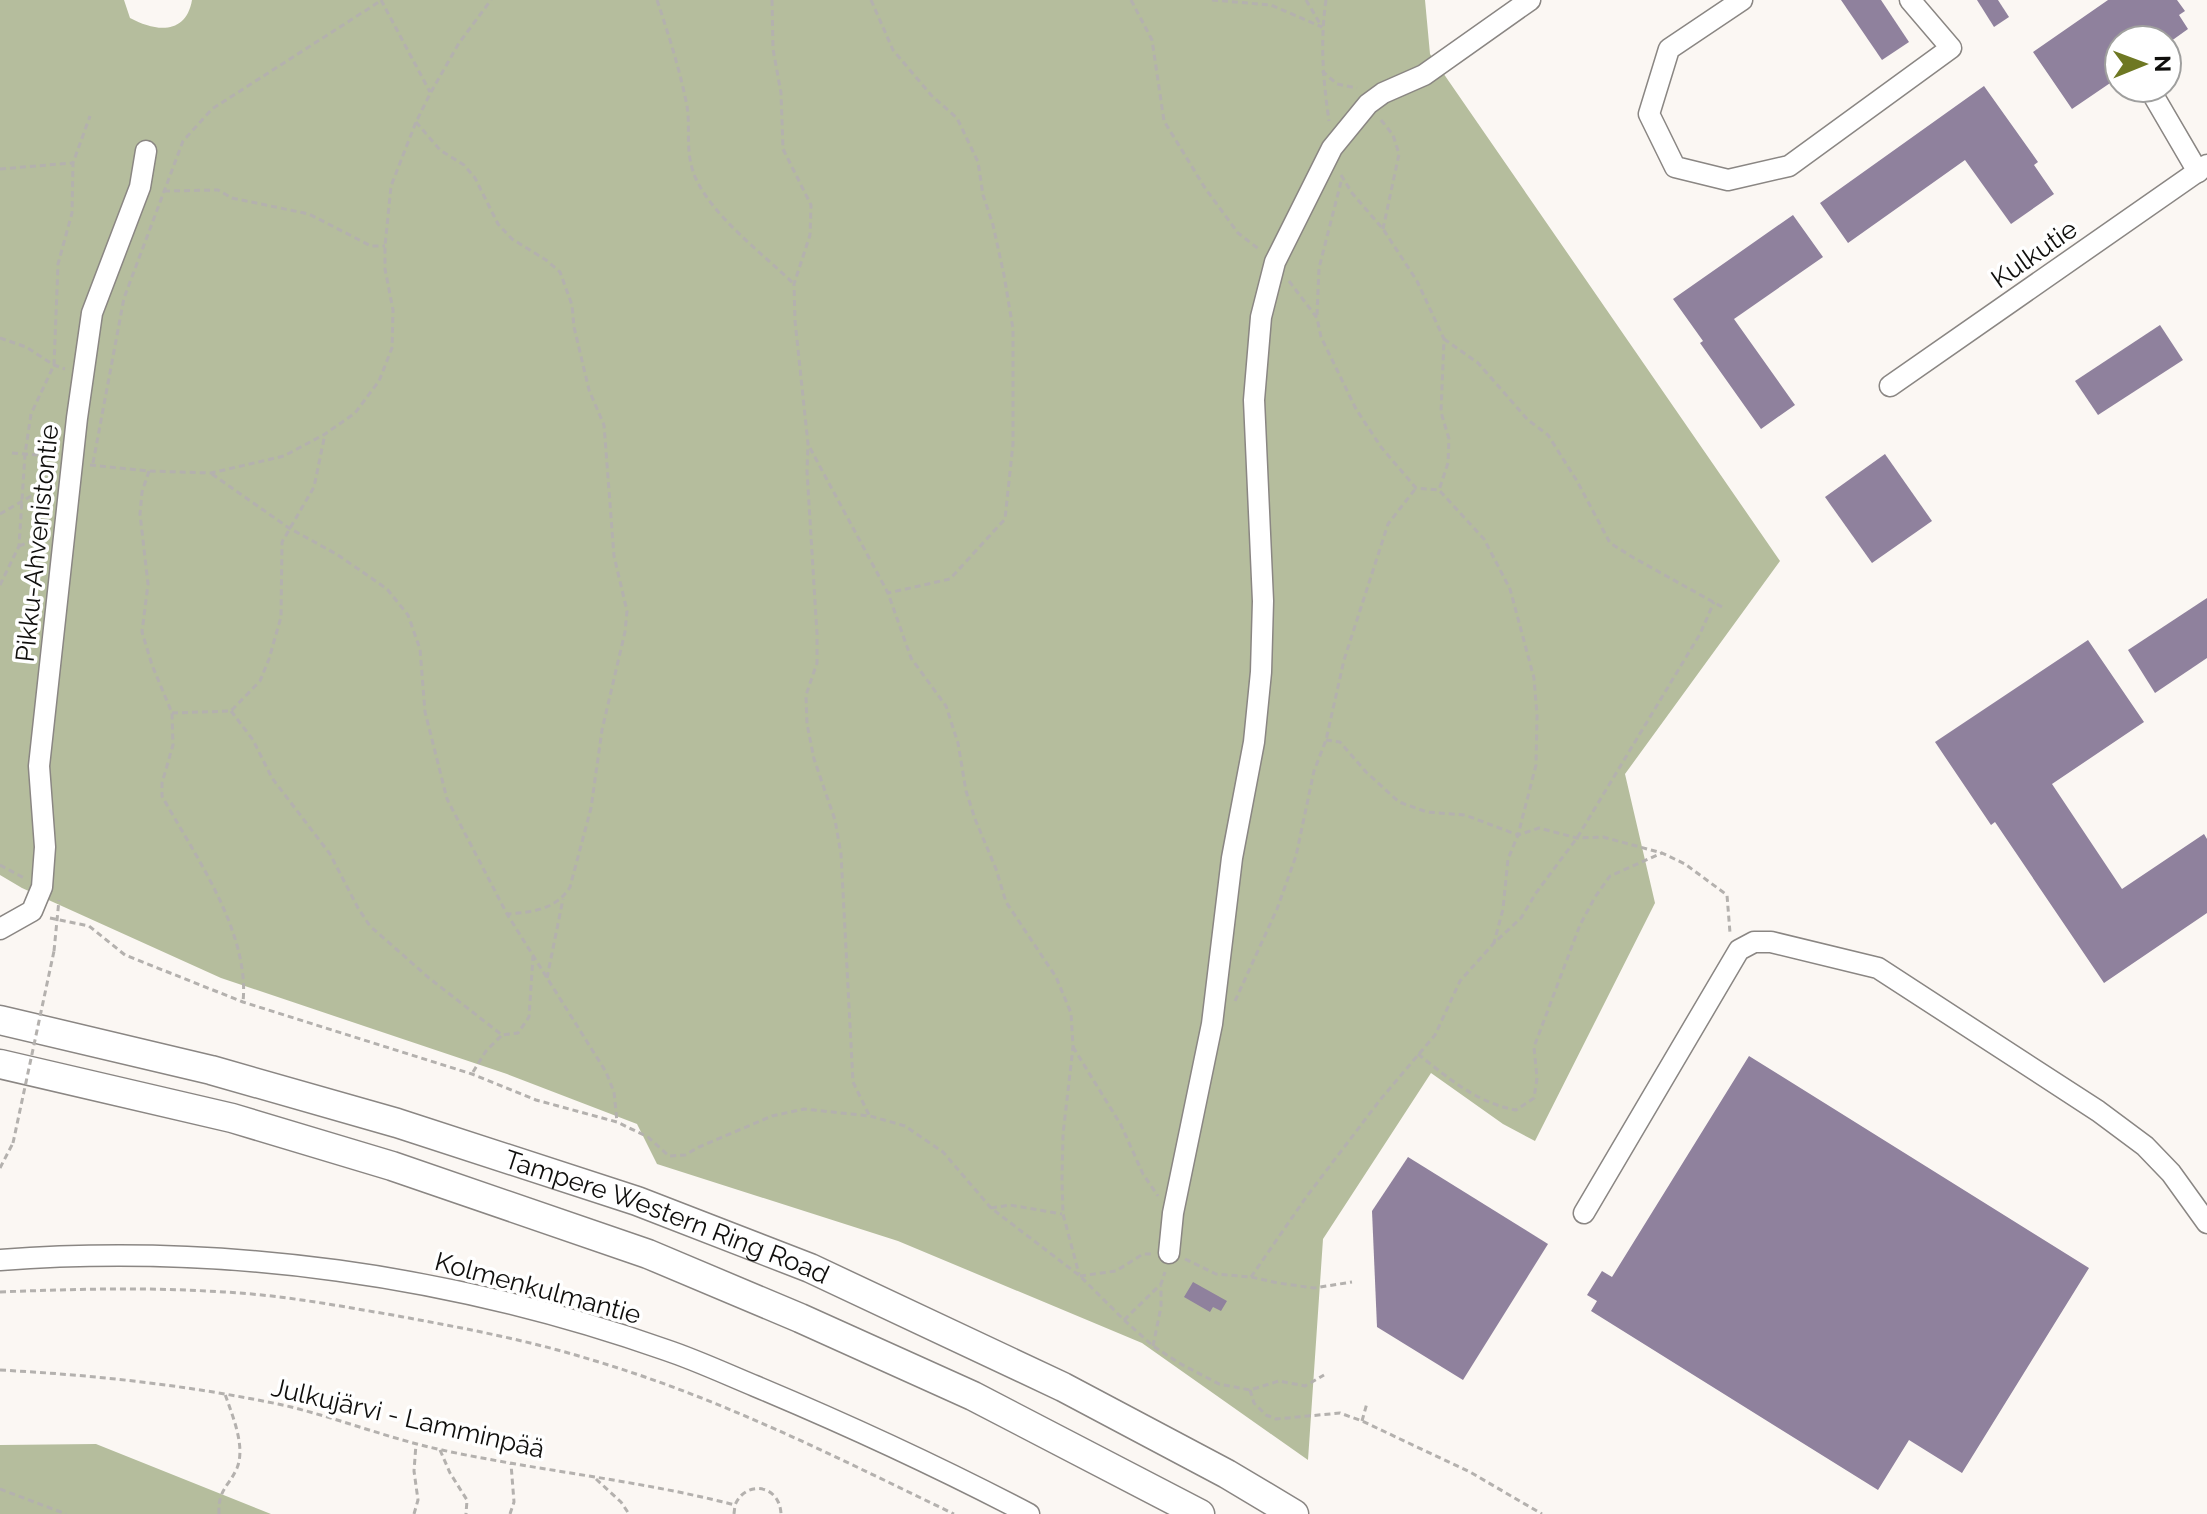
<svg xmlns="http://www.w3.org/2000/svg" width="2207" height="1514" viewBox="0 0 2207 1514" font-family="Raleway,sans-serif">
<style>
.forest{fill:#b5bd9d}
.building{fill:#8f819d}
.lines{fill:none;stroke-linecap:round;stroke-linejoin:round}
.minor-casing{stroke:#8a8683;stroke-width:23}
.highway-casing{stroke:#8a8683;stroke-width:31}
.path{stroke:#b4b1ae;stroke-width:3;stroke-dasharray:6 4;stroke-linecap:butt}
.minor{stroke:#fff;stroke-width:20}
.highway{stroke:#fff;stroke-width:28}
.path-bridge{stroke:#b4b1ae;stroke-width:3;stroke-dasharray:6 4;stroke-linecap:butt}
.labels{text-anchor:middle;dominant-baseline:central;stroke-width:7;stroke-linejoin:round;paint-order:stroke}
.street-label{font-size:26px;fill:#100f0d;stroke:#fff}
</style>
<rect width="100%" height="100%" fill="#fbf7f3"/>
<g class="forest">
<path d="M0,0h124l6,18c26,14 56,17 62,-18h1233l5,54 350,507 -155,213 30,129 -120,238 -32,-17 -72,-51 -108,166 -15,221 -166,-117 -244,-102 -241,-77 -20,-40 -130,-50 -286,-96 -199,-90 -22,-13z"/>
<polygon points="96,1444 271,1514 0,1514 0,1445"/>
</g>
<g class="building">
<polygon points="1841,0 1881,0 1909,42 1882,60"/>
<polygon points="1977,0 1998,0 2009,17 1994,27"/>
<polygon points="2108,0 2177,0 2185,11 2179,15 2188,29 2167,44 2167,40 2119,40 2119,77 2072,109 2033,52"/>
<polygon points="1984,86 2038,162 2034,165 2054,194 2011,224 1965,160 1848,243 1820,203"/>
<polygon points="1793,215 1823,257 1734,319 1795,405 1761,429 1700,343 1703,341 1673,299"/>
<polygon points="2160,325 2183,360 2098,415 2075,381"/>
<polygon points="1885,454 1932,521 1872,563 1825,497"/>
<polygon points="2207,598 2207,658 2155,693 2128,650"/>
<polygon points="2088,640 2144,722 2052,784 2122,889 2204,834 2207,839 2207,913 2104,983 1995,822 1991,825 1935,742"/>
<polygon points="1749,1056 2089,1268 1962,1473 1909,1440 1878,1490 1591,1311 1597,1301 1587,1295 1602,1271 1612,1277"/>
<polygon points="1408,1157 1548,1244 1463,1380 1377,1327 1372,1211"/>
<polygon points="1193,1282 1227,1301 1221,1311 1213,1307 1210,1312 1184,1297"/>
</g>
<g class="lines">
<g class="minor-casing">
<g id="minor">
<polyline points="1742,0 1669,49 1649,114 1675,167 1728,180 1789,166 1951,48 1910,0"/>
<polyline points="2149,88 2198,172"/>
<polyline points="1890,386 2207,165"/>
<polyline points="0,929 32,911 42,887 45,847 39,766 77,418 92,313 140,187 146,151"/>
<polyline points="1584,1213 1739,950 1754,942 1771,942 1878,968 2098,1111 2145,1146 2171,1173 2207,1223"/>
<polyline points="1169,1253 1173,1213 1212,1024 1232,858 1254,742 1261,672 1263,601 1254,400 1261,317 1275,262 1332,148 1368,104 1383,93 1424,75 1530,0"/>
<path d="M0,1260c225,-17 453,15 666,90 30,10 60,24 89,36 93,39 184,81 274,128"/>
</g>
</g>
<g class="highway-casing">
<g id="highway">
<path id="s1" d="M0,1020l211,50 186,53 240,78 173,67 253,119 164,87 67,40"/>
<polyline points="0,1064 232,1118 392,1166 648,1254 800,1318 973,1396 1200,1514"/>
</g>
</g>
<g class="path">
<polyline points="381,0 430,92"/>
<path d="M657,0c11,33 22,67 29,101 6,26 -3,52 11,80 19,38 66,73 97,103"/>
<polyline points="772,0 773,49 781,93 783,149 811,205 810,235 794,284 795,321 808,444 807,471 817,634 817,663 806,695 807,724 814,759 835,820 841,854 853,1082 869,1115"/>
<polyline points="871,0 893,50 931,95 957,118 978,162 983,195 993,225 1004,275 1013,329 1013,444 1005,519 950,579 888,593"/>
<polyline points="1131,0 1152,40 1164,121 1205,188 1238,233 1260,250"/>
<polyline points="1212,0 1271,5 1322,27"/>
<polyline points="1306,0 1322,27"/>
<path d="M1326,0c-6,41 -3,80 3,121"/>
<polyline points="1322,71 1337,84 1357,88"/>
<polyline points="1381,120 1393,135 1399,154 1383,229"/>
<path d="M416,122l24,28 24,15 11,13 23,46 14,15 34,21 14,12 12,33 2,22 15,63 15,35 10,131 13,55 -2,21 -23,98 -11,78 -21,79c-14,23 -38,25 -63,27"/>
<polyline points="0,169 72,163"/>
<polyline points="1341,175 1352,193 1383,229 1417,281 1444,339 1441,412 1449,439 1448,463 1439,490"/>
<polyline points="164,191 218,190 232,198 309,214 371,246 385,246"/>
<polyline points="1289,281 1317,318 1321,337 1356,409 1381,447 1416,488 1439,490 1484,539 1510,589 1534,678 1537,715 1536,765 1518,835 1508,859 1503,909 1494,943"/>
<polyline points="1317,315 1319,268 1342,178"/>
<polyline points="0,338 26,347 54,365 65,369"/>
<polyline points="1444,339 1478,363 1528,420 1548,435 1577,481 1610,543 1634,558 1724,608"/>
<polyline points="810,448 888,593 911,658 946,706 958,743 966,791 975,819 996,869 1006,902 1056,977 1071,1013 1073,1047 1063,1134 1062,1180 1063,1214 1079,1274"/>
<polyline points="12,453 52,456"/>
<polyline points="93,463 124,298 183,141 212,109 382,0"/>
<polyline points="90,465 149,471 211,473 284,456 325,434 355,413 379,381 392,348 393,310 385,269 385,246 391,186 416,122 431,92 459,43 491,0"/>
<path d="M149,471l-7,21 -2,22 8,70 -6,48 10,33 20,48 1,32 -11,38v13c33,60 88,136 81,206"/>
<polyline points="212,474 289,528 338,555 387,589 408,615 420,649 425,712 447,799 507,914 606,1072 614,1092 617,1122"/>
<polyline points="0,514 50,485"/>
<polyline points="19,546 45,536"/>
<polyline points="0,585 19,546 25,454 31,414 54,365 58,264 72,213 73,163 90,116"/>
<polyline points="231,711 253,740 272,778 330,854 358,908 370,926 429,978 502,1035 518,1033 529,1017 533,956"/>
<polyline points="172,713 231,711 260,681 269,659 281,617 282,542 314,487 325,434"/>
<polyline points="1326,740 1340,742 1366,772 1399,802 1427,812 1465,815 1518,835 1539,828 1577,838 1603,837 1662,853 1685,864 1727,895 1730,933"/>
<polyline points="0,865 24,878"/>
<polyline points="50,918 89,926 125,955 243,1002 472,1074 536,1100 617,1122 648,1137 669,1156 685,1155 699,1147 772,1116 804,1109 870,1116 905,1126 943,1152 991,1208 1080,1276 1124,1320 1153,1346 1179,1363 1219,1384 1250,1390 1279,1381 1305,1386 1324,1375"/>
<polyline points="54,951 59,900"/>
<polyline points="547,978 563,899"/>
<polyline points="1235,1001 1277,909 1296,856 1314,771 1326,740 1344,660 1388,524 1416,488"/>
<polyline points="1073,1047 1121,1125 1143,1174 1158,1196"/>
<path d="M1418,1054c30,24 59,49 98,56l18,-12 3,-20 -3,-31 46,-122 15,-28 15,-21 52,-23"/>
<polyline points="473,1072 486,1051 502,1035"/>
<polyline points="0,1168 13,1143"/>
<polyline points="991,1208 1010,1205 1062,1214"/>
<polyline points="1185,1259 1216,1274 1251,1277 1278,1283 1314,1288 1352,1282"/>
<polyline points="1080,1276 1116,1271 1143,1254 1151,1254"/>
<polyline points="1251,1277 1307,1196 1380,1100 1435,1035 1460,981 1494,943 1521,918 1536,893 1577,838 1700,634 1714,602"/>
<path d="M0,1292c75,-3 149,-5 224,0 58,3 116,14 174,24 65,12 130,24 194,44 126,37 244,97 362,154"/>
<polyline points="1124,1320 1161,1284 1165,1272"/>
<polyline points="1153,1346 1161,1307 1161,1286"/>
<path d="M0,1370c94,5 186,15 278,34 55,12 108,34 164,46 97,21 197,30 293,55 11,-26 45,-20 46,9"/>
<polyline points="1250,1390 1254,1403 1266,1415 1276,1419 1340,1413 1362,1421 1470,1472 1542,1514"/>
<polyline points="1362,1421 1367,1403"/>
<polyline points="440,1450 450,1473 467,1500 466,1514"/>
<polyline points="596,1479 621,1502 629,1514"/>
<polyline points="0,1489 66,1514"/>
<path d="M219,1514c-1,-25 9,-26 18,-46 9,-22 -5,-53 -12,-74"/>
<polyline points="414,1514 418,1500 414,1471 416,1444"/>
<polyline points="510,1514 514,1502 511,1464"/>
<polyline points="734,1514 735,1505"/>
</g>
<use href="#minor" class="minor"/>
<use href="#highway" class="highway"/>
<polyline class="path-bridge" points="13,1143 54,951"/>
</g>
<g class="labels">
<g class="street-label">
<text transform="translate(2034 254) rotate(-35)">Kulkutie</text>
<text transform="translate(37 543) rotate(-84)">Pikku-Ahvenistontie</text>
<text stroke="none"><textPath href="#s1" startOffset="696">Tampere Western Ring Road</textPath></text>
<text transform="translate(538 1288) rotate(15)">Kolmenkulmantie</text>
<text transform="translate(408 1418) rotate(13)">Julkujärvi - Lamminpää</text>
</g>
</g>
<g transform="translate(2143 64) rotate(89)"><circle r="38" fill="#ffffff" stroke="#9f9f9e" stroke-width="2"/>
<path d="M0-6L14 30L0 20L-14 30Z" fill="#6e7823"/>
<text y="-12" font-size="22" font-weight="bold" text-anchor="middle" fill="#100f0d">N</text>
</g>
</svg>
